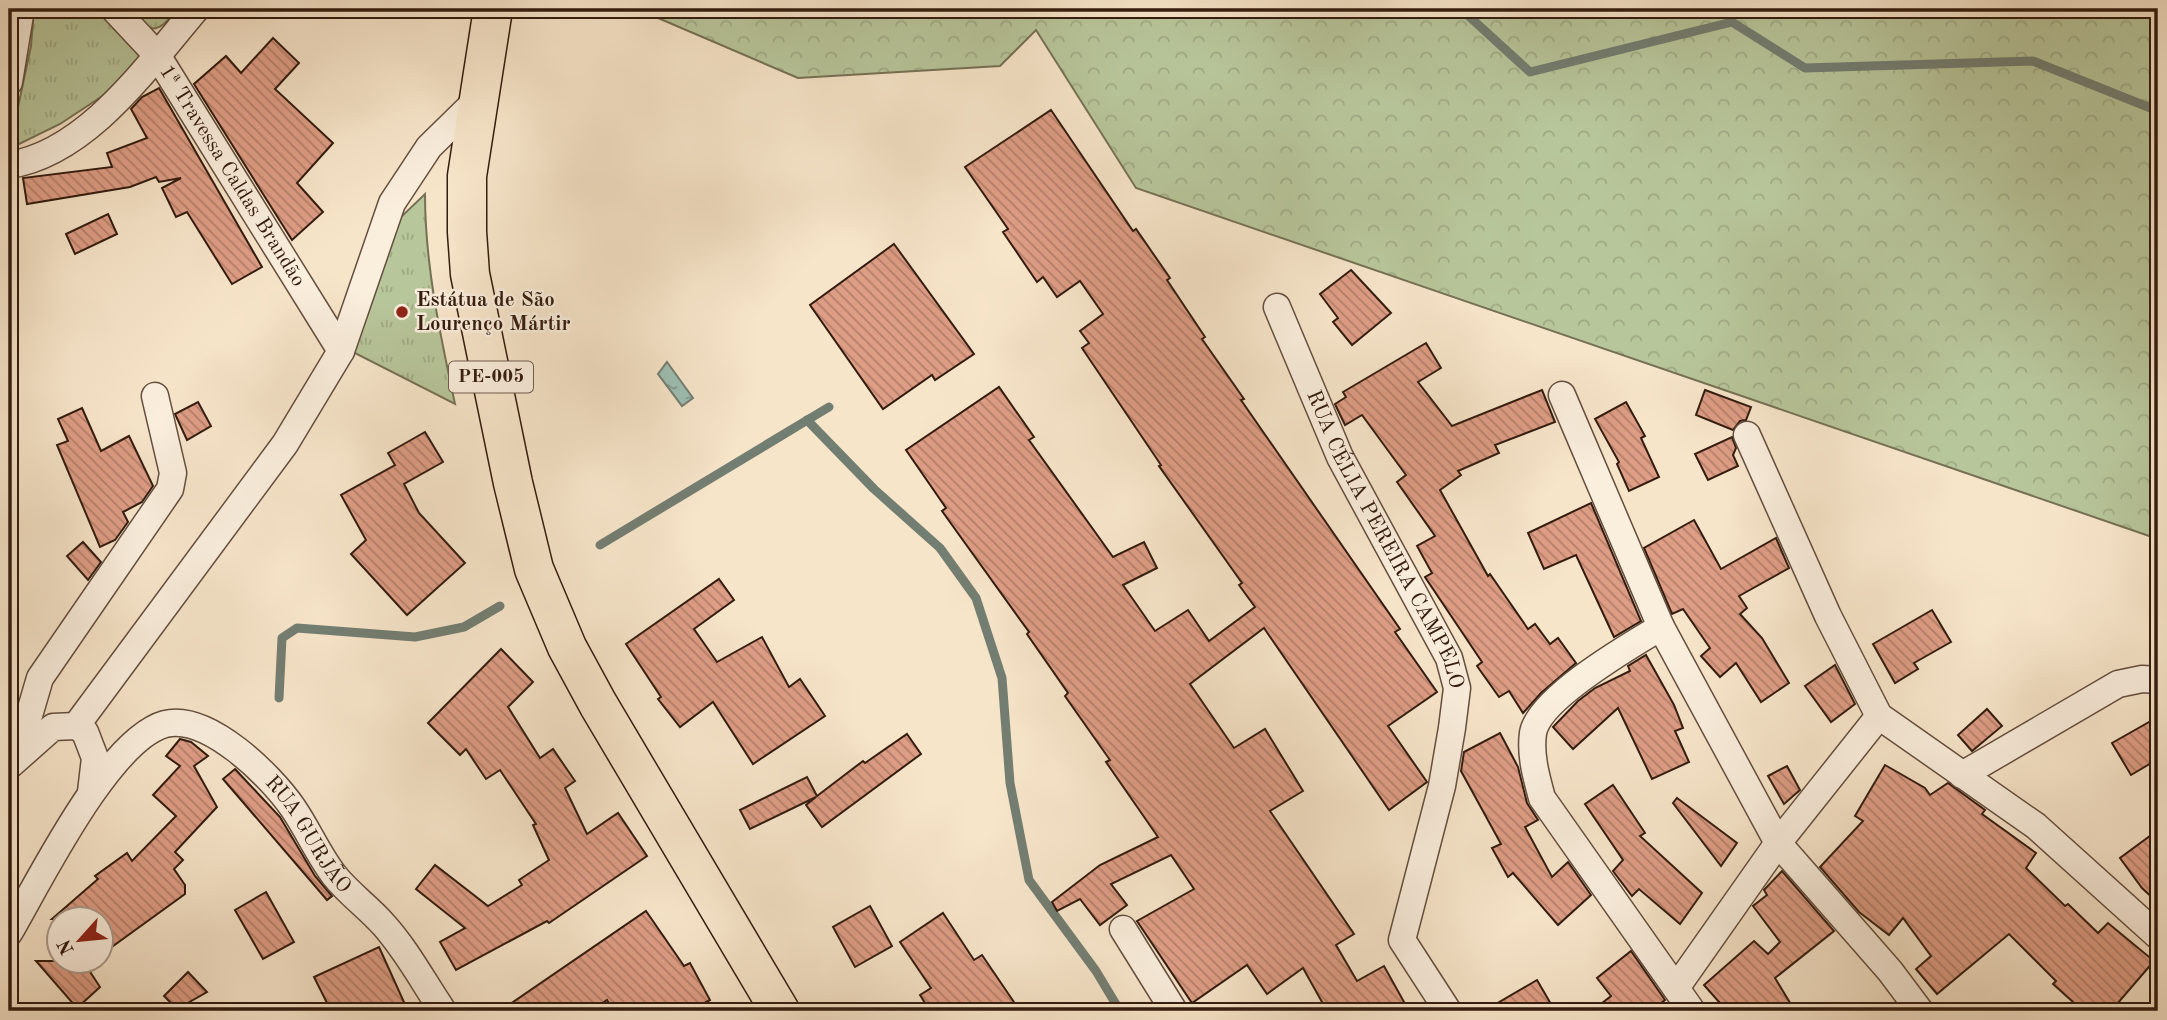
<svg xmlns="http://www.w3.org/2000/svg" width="2167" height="1020" viewBox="0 0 2167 1020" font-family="'Old Standard TT',serif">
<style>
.grass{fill:url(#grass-tufts);stroke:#767155;stroke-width:2}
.forest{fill:url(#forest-crowns);stroke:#767155;stroke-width:2}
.water{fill:url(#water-ripples);stroke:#737e72;stroke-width:2}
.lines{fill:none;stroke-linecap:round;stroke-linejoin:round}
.stream{stroke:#737e72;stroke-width:9}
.building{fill:url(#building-back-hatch);stroke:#331c0f;stroke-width:2}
.street-casing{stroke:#644e3e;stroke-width:29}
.primary-casing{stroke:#331c0f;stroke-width:41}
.street{stroke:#faeedd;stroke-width:26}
.primary{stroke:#f7e5ca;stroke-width:38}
.poi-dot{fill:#8f2418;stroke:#faeedd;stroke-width:2.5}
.labels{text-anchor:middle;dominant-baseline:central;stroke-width:5;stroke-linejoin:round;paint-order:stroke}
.shield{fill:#faeedd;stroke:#6f5b4d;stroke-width:2}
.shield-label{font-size:19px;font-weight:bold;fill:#331c0f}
.street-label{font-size:21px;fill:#331c0f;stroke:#faeedd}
.poi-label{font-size:21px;font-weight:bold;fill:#331c0f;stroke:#faeedd;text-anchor:start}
</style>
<defs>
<pattern id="grass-tufts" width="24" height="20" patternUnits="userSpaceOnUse" patternTransform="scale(1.75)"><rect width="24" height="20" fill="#b8c69b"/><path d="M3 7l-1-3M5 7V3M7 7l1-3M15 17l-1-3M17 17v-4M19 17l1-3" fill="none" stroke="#9faa84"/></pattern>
<pattern id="forest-crowns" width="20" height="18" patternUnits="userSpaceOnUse" patternTransform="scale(1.75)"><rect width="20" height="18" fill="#b8c69b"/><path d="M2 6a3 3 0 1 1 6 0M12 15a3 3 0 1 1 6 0" fill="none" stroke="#9faa84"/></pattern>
<pattern id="water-ripples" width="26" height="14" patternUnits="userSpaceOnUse" patternTransform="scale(1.75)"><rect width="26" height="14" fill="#9dbfb4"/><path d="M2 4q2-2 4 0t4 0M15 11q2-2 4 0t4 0" fill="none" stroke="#819a91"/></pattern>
<pattern id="building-back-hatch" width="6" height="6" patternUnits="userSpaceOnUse" patternTransform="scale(1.75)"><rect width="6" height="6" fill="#de9d85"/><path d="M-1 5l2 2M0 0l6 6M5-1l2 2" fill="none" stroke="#b57f6b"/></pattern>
</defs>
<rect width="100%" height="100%" fill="#f7e5ca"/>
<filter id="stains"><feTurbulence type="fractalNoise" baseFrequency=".00286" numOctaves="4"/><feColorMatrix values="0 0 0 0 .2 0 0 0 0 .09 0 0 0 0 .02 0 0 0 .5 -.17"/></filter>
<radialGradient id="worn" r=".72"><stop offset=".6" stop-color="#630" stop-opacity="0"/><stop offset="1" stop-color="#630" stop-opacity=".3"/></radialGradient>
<g class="grass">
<polygon points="34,9 104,9 145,52 107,93 60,124 9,149 31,46"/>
<path d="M126,9h52c-23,27 -27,25 -52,0z"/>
<path d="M425,194c0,71 15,140 30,210l-110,-56 56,-131z"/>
</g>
<polygon class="forest" points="637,9 2158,9 2158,539 1136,188 1036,30 1000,66 798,78"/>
<polygon class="water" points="667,362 693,398 682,406 658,374"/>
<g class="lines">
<g class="stream">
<polyline points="1461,9 1530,72 1732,22 1805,68 2033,61 2158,111"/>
<polyline points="807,420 874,489 940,548 976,598 1002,678 1010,783 1029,880 1096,971 1120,1011"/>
<polyline points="600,545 829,407"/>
<polyline points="279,698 282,638 297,628 415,637 464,627 500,606"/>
</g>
</g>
<g class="building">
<polygon points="273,38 299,63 275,89 333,143 297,183 323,212 292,240 194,84 226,56 241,73"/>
<polygon points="159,88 262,267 232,284 187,212 176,217 162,188 181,178 159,182 156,177 130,187 27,204 23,178 112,167 107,153 147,138 131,109 142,97"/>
<polygon points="1051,110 1133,231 1136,229 1170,278 1167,280 1205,337 1202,339 1244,399 1241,400 1400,629 1395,632 1437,692 1388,726 1427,782 1389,810 1264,628 1190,684 1234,748 1265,729 1303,791 1270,811 1354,934 1336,945 1357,981 1384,966 1409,1011 1327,1011 1303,968 1267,994 1247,965 1192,1003 1137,921 1194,889 1171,855 1111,884 1127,905 1100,925 1080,899 1057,911 1052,902 1100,865 1158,837 1106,762 1110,760 1065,696 1068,693 1027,634 1029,632 942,511 946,508 906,450 999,387 1034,437 1029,440 1113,557 1144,542 1157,568 1123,585 1155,631 1188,610 1209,641 1255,607 1239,585 1242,583 1159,466 1161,465 1082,348 1089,343 1080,331 1103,314 1080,281 1057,297 1043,277 1037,282 1003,232 1008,229 965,167"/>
<polygon points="108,214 117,234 75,254 66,234"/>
<polygon points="894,244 974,354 935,380 932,375 883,409 810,305"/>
<polygon points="1351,270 1391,313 1352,345 1333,322 1338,318 1320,294"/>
<polygon points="1426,343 1441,368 1418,382 1452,426 1542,390 1555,422 1495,445 1499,453 1458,471 1461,475 1440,490 1488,576 1490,574 1528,629 1535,624 1550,644 1558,638 1576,663 1541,693 1523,713 1509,691 1499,697 1477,666 1482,662 1425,577 1432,573 1417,546 1435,536 1397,482 1406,475 1362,415 1345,425 1335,404 1346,397 1343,392"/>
<polygon points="1705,390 1751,407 1746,420 1740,421 1733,430 1696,415"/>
<polygon points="198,402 211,426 187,440 175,414"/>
<polygon points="1626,402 1645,436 1641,438 1659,477 1629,491 1617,464 1619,462 1595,419"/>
<polygon points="82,408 101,451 129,436 153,486 142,502 123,512 128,522 115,540 100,547 57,445 68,441 58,419"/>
<polygon points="425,432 443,462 404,484 419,513 465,563 407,615 351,554 366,540 341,495 395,465 388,453"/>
<polygon points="1732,437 1736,448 1733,455 1738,466 1708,480 1695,454"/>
<polygon points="1591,503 1641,621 1614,637 1576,555 1544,569 1528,533"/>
<polygon points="1694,520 1721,569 1776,538 1789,568 1739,596 1747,608 1740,614 1762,638 1789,683 1761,702 1736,663 1720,677 1701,656 1710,648 1683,609 1672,614 1644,548"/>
<polygon points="83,542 101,562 88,580 67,556"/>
<polygon points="719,579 734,600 694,629 717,662 762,637 789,687 800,679 825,716 753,764 713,702 680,727 658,699 661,697 626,644"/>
<polygon points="1932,610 1951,642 1914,663 1918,669 1895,683 1873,644"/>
<polygon points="501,649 533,682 508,707 540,758 553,749 575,781 565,788 587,834 618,813 647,856 549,923 547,921 456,970 440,942 465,928 416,889 435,865 488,906 522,885 519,880 549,860 533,825 536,824 500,770 486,779 466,749 460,755 428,723"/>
<polygon points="1646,655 1674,705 1683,728 1675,731 1689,762 1652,779 1618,708 1573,749 1553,727 1578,701 1595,688 1630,671 1628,666"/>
<polygon points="1835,665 1855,704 1831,722 1805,686"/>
<polygon points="1987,709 2002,726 1972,751 1958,735"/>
<polygon points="2158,717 2158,759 2131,775 2112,743"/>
<polygon points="1500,733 1518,767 1527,803 1538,820 1525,827 1552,877 1568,862 1591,895 1558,925 1513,873 1508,877 1492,848 1501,844 1461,771 1464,752"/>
<polygon points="907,734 921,754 822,827 806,805 816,797 750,829 740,810 807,777 817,796 863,761 865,763"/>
<polygon points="180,739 191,742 208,756 194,766 217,807 175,852 183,860 174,869 185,885 185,894 102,954 102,919 52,919 98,879 95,876 127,853 132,861 176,816 153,795 180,766 166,756"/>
<polygon points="1885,765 1925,788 1930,795 1948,783 1985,810 1982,814 2036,853 2026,868 2065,906 2068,904 2098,933 2108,923 2154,961 2111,1011 2083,1011 2053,984 2056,981 2009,934 1937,994 1916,969 1931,956 1903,918 1889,935 1859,912 1820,867 1863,821 1855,816"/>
<polygon points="1787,766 1800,790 1784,804 1768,776"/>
<polygon points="235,769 280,817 315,876 332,896 327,900 223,779"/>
<polygon points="1613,785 1645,833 1640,836 1702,893 1680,924 1639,889 1632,896 1613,871 1623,860 1585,804"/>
<polygon points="1677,798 1737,843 1721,866 1673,803"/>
<polygon points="2158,830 2158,903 2142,888 2120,858"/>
<polygon points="1782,871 1834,931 1775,978 1795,1011 1727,1011 1704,985 1754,941 1768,954 1780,942 1753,906 1767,895 1764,890"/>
<polygon points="266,892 294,942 263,959 235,910"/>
<polygon points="870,906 892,946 855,967 833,927"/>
<polygon points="646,911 684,966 690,963 710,1000 690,1011 613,1011 607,1000 591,1011 500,1011"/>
<polygon points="943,913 974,960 982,955 1020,1011 930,1011 920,995 931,988 900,942"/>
<polygon points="379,947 408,1011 331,1011 314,977"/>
<polygon points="1631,951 1665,1000 1651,1011 1592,1011 1611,996 1597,978"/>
<polygon points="36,961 83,961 100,987 77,1008"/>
<polygon points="188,972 207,992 177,1009 164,996"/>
<polygon points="1537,980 1555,1011 1484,1011"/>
</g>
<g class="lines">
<g class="street-casing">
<g id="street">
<polyline points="114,9 157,55 341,351"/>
<polyline points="9,82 21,9"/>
<path d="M9,165c79,-12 139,-100 187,-156"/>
<path id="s1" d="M1277,307l63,150 109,201 8,30 -5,40 -10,58 -40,154 46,71"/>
<path d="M1562,395l99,232c-30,18 -122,71 -128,106 -3,22 3,43 9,65l150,213"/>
<polyline points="1747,435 1828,616 1879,716 2036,826 2158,936"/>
<polyline points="1661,627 1778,843 1890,971 1920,1011"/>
<polyline points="76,726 285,444 341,351 392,203 429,147 478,99"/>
<polyline points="31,744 28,719 40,678 170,489 173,473 155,396"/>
<polyline points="9,766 53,727 76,726 85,732 95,758 91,792"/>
<polyline points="1962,775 2118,684 2142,679 2158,680"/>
<polyline points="1123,929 1174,1011"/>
<path id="s2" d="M9,933c30,-51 99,-193 156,-209 43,-11 106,52 128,84 15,22 25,46 41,67 14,18 34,32 49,49 23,25 41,59 60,87"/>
<polyline points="1676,988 1778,843 1879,716"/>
</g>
</g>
<g class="primary-casing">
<polyline id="primary" points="493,9 467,176 467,232 470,274 513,483 534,569 567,647 598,704 780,1011"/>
</g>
<use href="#street" class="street"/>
<use href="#primary" class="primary"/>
</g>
<circle class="poi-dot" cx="402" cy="312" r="7"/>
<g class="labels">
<rect class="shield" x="449" y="361.5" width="84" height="31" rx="5"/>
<g class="shield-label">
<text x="491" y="377">PE-005</text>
</g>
<g class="street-label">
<text transform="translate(232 176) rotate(58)">1ª Travessa Caldas Brandão</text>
<text stroke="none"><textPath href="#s1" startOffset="257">RUA CÉLIA PEREIRA CAMPELO</textPath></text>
<text stroke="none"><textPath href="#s2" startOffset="455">RUA GURJÃO</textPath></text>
</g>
<g class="poi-label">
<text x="416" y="300">Estátua de São<tspan x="416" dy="24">Lourenço Mártir</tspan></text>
</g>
</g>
<rect width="2167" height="1020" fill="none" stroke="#f7e5ca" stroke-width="35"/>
<rect x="10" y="10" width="2146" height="999" fill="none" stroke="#331c0f" stroke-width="3.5"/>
<rect x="18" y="18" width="2132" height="985" fill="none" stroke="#331c0f" stroke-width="2"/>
<g transform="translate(80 940) rotate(243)"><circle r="33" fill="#faeedd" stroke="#aa9a8b" stroke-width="2"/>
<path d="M0-5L12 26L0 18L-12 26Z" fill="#8f2418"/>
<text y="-10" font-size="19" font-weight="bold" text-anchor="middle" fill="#331c0f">N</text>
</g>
<rect width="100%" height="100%" filter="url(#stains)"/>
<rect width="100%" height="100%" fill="url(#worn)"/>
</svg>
